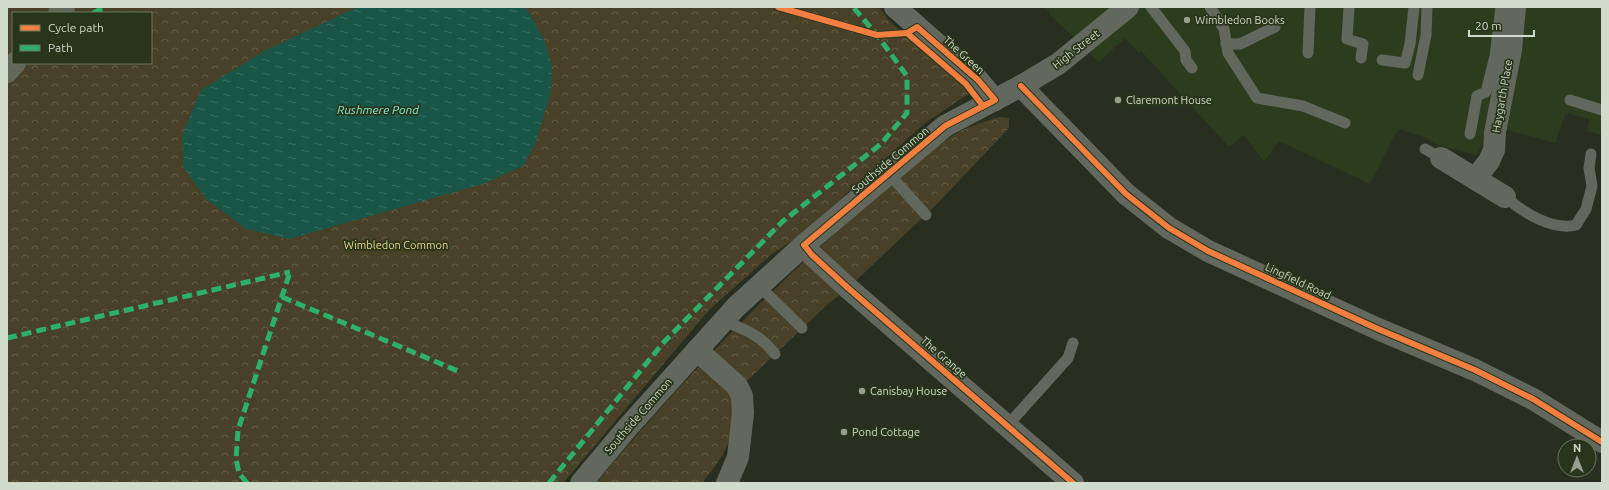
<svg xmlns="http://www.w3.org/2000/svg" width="1609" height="490" viewBox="0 0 1609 490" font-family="Ubuntu,sans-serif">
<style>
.built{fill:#2c3d1e}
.park{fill:url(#park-crowns);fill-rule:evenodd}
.water{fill:url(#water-ripples)}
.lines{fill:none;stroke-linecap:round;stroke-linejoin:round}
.service{stroke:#62685d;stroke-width:11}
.minor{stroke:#62685d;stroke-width:22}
.tertiary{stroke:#62685d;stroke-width:22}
.secondary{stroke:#63695a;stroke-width:22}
.quiet{stroke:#2db169;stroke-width:5;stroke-dasharray:10 5;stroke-linecap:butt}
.cycleway-casing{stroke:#27351b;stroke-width:8}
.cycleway{stroke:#f27e40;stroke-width:6}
.poi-dot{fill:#969f90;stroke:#27351b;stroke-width:1.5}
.labels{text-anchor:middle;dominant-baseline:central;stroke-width:3.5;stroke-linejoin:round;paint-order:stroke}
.poi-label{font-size:11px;fill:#d1dbcb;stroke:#27351b;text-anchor:start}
.street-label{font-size:11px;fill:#d1dbcb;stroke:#27351b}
.park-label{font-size:11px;fill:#f4d78b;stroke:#27351b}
.water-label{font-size:12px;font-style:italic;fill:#87e8ce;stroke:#27351b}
</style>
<defs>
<pattern id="park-crowns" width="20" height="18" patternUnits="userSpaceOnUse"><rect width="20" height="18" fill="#494127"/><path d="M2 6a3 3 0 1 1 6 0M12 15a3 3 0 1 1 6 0" fill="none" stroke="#625c45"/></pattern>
<pattern id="water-ripples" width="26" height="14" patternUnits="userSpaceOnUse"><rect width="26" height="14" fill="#195647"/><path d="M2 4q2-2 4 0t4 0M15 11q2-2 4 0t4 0" fill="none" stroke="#396e60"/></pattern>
</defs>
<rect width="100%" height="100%" fill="#282f21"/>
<polygon class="built" points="1045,7 1602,7 1602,135 1587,131 1589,119 1566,113 1555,143 1485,124 1482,145 1477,155 1438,145 1422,136 1398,129 1370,184 1279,141 1264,162 1244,135 1229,147 1141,51 1139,53 1125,38 1099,62 1049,14 1050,12"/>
<g class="park">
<path d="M7,7h872l11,15 73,63 5,9 -44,30 -125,112 -27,18 -63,56 -146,173h-556zM13,13h138v50h-138z"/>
<path d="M999,117l10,1v10l-72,76 -89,84 -20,16 -97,92c12,27 -8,64 -27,84v3h-108c87,-104 181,-203 285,-289 23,-19 44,-39 68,-56 14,-10 33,-16 50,-21z"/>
</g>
<polygon class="water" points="358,7 526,8 544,39 552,66 551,92 536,142 523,166 483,184 289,239 246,229 206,199 183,167 182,135 201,90 264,51"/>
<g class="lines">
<g class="service">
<polyline points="1151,7 1185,51 1186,60 1192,68"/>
<polyline points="1210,7 1224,29 1228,53 1257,98 1303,106 1345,123"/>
<polyline points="1349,7 1347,39 1363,44 1361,58"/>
<polyline points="1226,44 1240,44 1275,27"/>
<polyline points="1308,53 1310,7"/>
<polyline points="1382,60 1405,63 1410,44 1414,7"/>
<polyline points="1418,75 1426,35 1427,7"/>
<polyline points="1570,100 1602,110"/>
<polyline points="1470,134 1477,96 1486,92 1495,56 1501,7"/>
<polyline points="1425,149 1441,158"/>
<polyline points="889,174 926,215"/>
<path d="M1505,197c18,15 47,34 71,28l10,-16 6,-23 -3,-18 2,-14"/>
<polyline points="759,286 802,328"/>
<path d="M724,321c20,8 37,14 51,33"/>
<polyline points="1007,426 1068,358 1073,343"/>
</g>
<g class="minor">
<polyline points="1021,86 1126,194 1169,228 1208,251 1378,329 1475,370 1533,399 1602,442"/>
<polyline points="1441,158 1505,197"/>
<polyline points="1475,179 1489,161 1494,150 1495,132 1511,50 1515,7"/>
<polyline points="804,245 812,255 848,288 1073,483"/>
<polyline points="697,350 737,386 742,396 743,413 738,457 727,483"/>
</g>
<g class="tertiary">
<polyline points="895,7 978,80 995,100"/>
<polyline points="581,483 628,427 736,307 804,245 945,126 1021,86 1058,64 1128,7"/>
</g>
<g class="secondary">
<polyline points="59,13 64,7"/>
<polyline points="7,72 15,63"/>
</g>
<g class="quiet">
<polyline points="93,13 106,7"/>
<polyline points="282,297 458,371"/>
<polyline points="7,338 290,272"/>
<polyline points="247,483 239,473 236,459 238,430 290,272"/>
<polyline points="549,483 663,343 782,222 881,144 907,113 907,76 877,35 853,7"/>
</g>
<g class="cycleway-casing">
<g id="cycleway">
<polyline points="778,7 877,35 907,33 917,27 978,80 995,100 945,126 804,245 812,255 848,288 1073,483"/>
<polyline points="907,33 966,84 983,106"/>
<polyline points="1021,86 1126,194 1169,228 1208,251 1378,329 1475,370 1533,399 1602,442"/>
</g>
</g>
<use href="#cycleway" class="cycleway"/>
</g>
<g class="poi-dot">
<circle cx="1187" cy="20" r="4"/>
<circle cx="1118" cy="100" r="4"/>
<circle cx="862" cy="391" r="4"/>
<circle cx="844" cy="432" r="4"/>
</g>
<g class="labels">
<g class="poi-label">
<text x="1195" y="20">Wimbledon Books</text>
<text x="1126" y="100">Claremont House</text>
<text x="870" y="391">Canisbay House</text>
<text x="852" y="432">Pond Cottage</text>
</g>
<g class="street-label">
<text transform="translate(1076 49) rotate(-38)">High Street</text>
<text transform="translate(964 55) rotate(42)">The Green</text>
<text transform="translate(1502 96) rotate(-80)">Haygarth Place</text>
<text transform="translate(890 160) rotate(-40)">Southside Common</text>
<text transform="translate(1298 281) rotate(25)">Lingfield Road</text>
<text transform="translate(944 357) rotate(41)">The Grange</text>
<text transform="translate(638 416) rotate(-49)">Southside Common</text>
</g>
<g class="park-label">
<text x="396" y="245">Wimbledon Common</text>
</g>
<g class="water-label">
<text x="378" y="109">Rushmere Pond</text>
</g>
</g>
<rect width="1609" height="490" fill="none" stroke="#d1dbcb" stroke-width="16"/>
<rect x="12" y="12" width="140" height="52" fill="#27351b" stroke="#6b7761"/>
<rect x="20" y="25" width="20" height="6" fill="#f27e40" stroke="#6b7761"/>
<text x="48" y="32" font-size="12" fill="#d1dbcb">Cycle path</text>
<rect x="20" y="45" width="20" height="6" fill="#2db169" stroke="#6b7761"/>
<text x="48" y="52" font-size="12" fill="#d1dbcb">Path</text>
<g transform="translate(1577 458)"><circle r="19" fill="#27351b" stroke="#6b7761"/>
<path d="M0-3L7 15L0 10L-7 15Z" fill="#969f90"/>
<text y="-6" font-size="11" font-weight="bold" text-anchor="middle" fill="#d1dbcb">N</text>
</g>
<path d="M1469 30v6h65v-6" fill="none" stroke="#d1dbcb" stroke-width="2"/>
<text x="1475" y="30" font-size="12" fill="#d1dbcb" stroke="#27351b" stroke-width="3" paint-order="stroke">20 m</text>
</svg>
